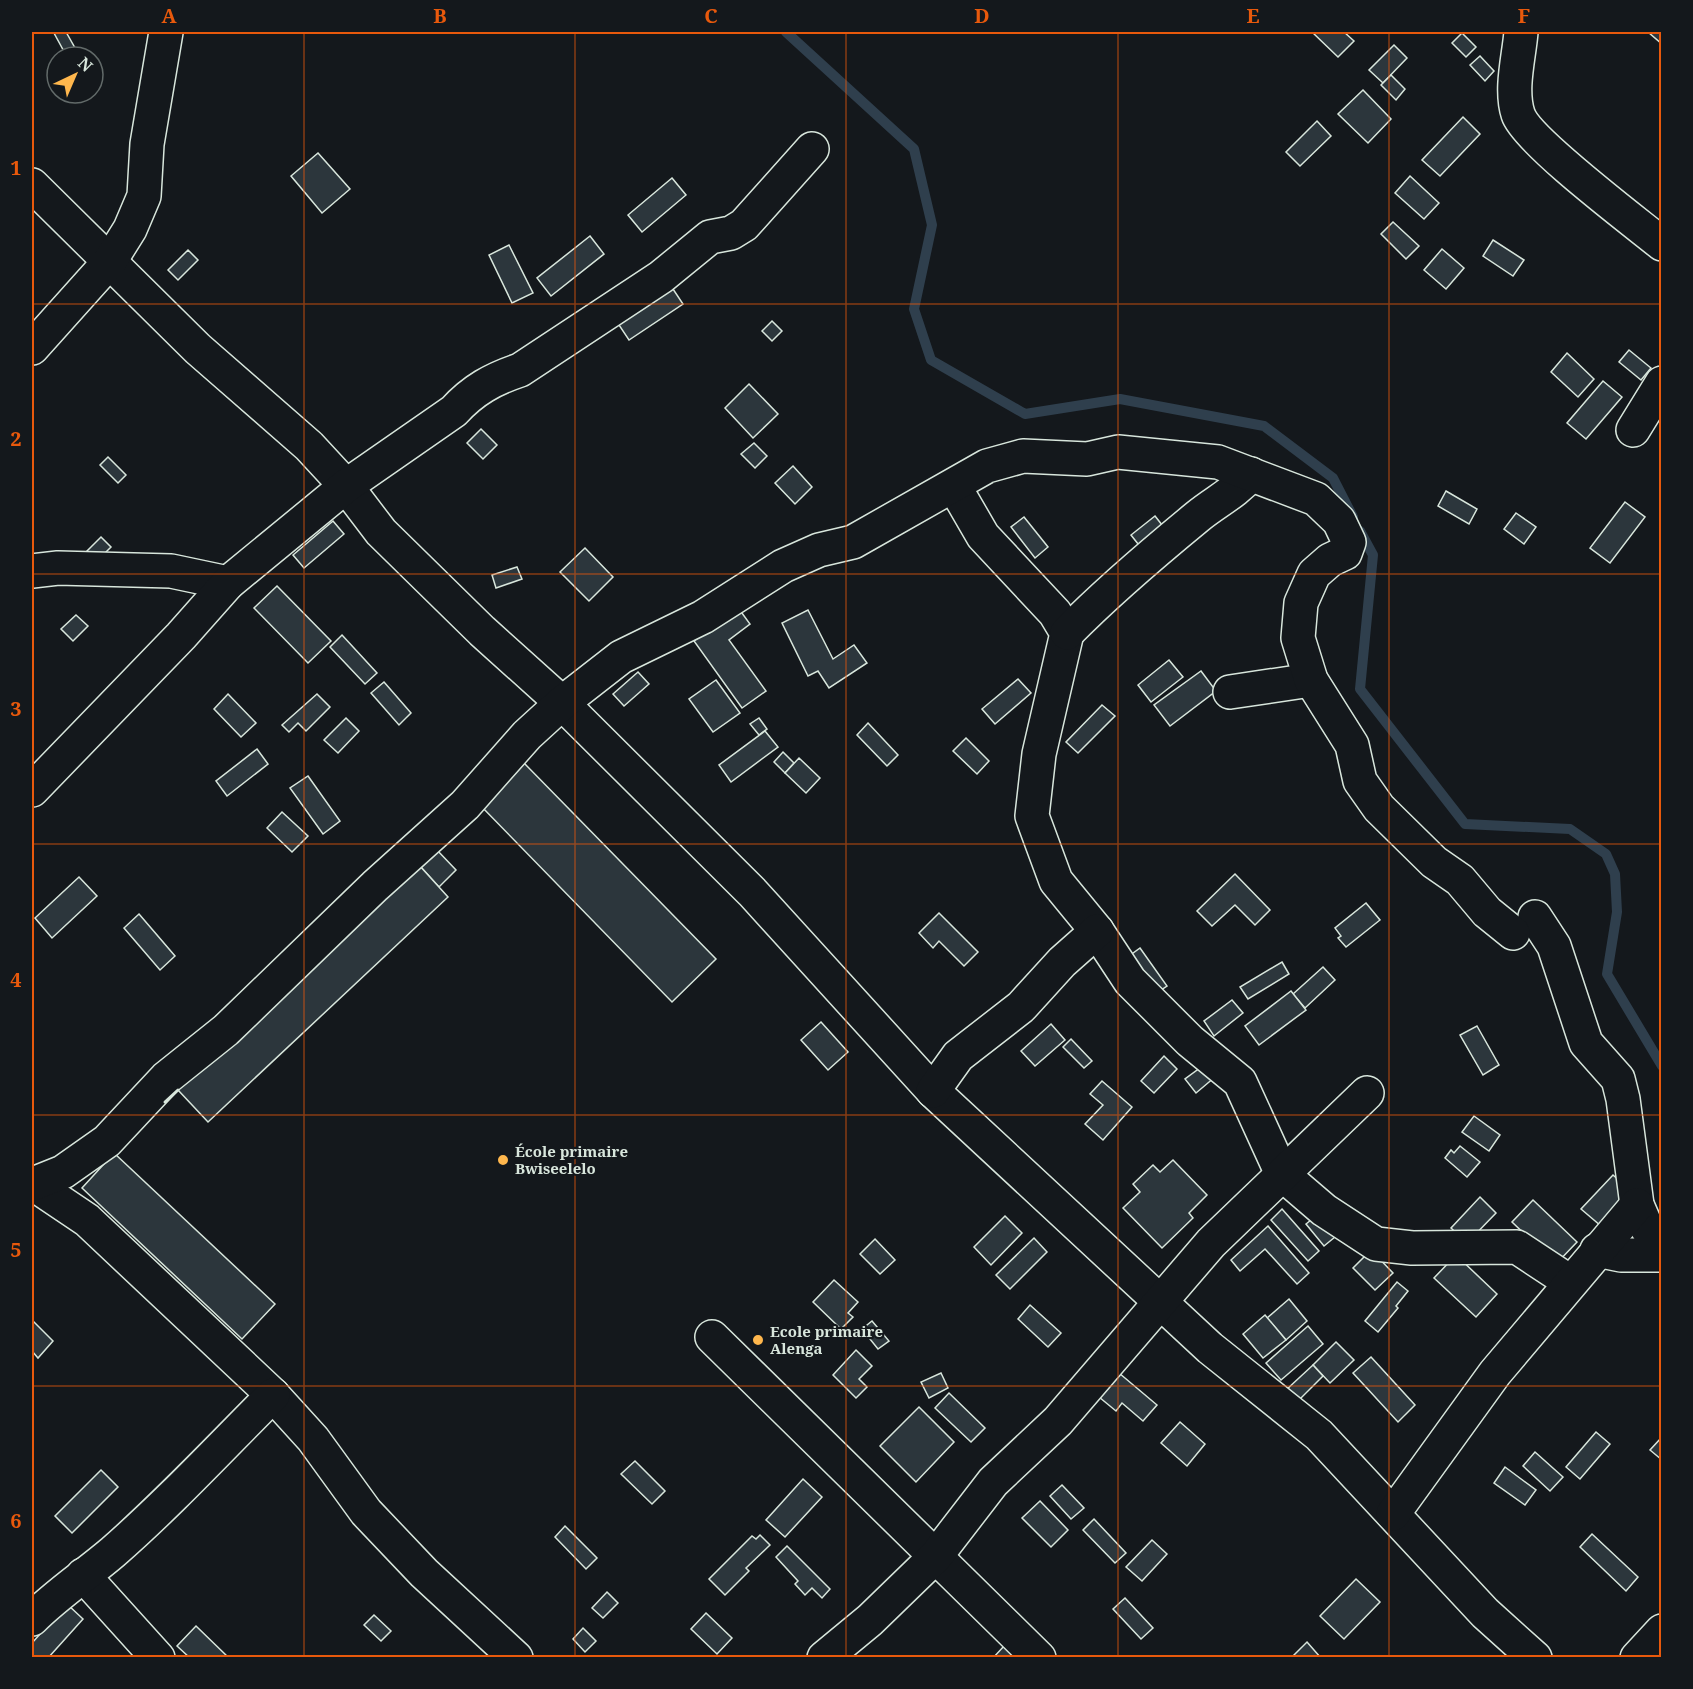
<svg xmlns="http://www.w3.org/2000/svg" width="1693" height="1689" viewBox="0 0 1693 1689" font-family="'Noto Serif',serif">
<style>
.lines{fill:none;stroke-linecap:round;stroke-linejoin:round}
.stream{stroke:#2f3f4d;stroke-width:10}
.building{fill:#2c363c;stroke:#d8e6dc;stroke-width:1.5}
.minor-casing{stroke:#d8e6dc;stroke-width:36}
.minor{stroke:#14181c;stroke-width:33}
.wall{stroke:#d8e6dc;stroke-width:3}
.grid{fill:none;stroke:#e8590c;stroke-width:1.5;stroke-opacity:0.55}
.poi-dot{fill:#ffb74d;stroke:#14181c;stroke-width:2}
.labels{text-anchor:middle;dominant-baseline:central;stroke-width:4.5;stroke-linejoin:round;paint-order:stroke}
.poi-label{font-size:15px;font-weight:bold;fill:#d8e6dc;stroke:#14181c;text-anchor:start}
.neatline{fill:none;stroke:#e8590c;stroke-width:2}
.grid-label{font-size:20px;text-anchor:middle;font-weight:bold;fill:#e8590c}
</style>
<rect width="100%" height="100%" fill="#14181c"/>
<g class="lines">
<g class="stream">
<polyline points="786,32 914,149 932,225 914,309 931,360 1025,414 1120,399 1264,426 1333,478 1353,517"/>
<polyline points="1360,531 1373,555 1360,689 1465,824 1570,829 1606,854 1615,874 1617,912 1607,974 1662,1066"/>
</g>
</g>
<g class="building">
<polygon points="56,32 66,32 79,55 67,57 54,33"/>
<polygon points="1312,32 1344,32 1354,41 1338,57"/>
<polygon points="1648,32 1662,32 1662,44"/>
<polygon points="1462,33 1476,47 1466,57 1452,43"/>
<polygon points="1394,45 1407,58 1383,83 1369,70"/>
<polygon points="1480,56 1494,71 1485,81 1470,65"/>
<polygon points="1391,75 1405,89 1396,100 1381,85"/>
<polygon points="1363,90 1391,119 1368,143 1338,114"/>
<polygon points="1463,117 1480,134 1440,176 1422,160"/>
<polygon points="1317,121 1331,136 1300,166 1286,152"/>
<polygon points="318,153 350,189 322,213 291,176"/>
<polygon points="1410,176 1439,203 1424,219 1395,193"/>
<polygon points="672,178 686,195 642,232 628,215"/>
<polygon points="1393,222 1419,246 1406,259 1381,234"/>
<polygon points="590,236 604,254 551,296 537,278"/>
<polygon points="1493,240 1524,260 1513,276 1483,256"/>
<polygon points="509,245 533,293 512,303 489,255"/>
<polygon points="1442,249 1464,268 1446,289 1424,270"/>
<polygon points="188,250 198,260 178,280 168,270"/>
<polygon points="669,283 683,304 629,340 615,319"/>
<polygon points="772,321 782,331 772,341 762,331"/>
<polygon points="1629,350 1651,368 1641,380 1619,362"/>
<polygon points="1567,353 1594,379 1578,397 1551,372"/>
<polygon points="1603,381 1622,397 1586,439 1567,423"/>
<polygon points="749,384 778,414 753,438 725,408"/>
<polygon points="481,429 497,445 483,459 467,443"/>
<polygon points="754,443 767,456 755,468 741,454"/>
<polygon points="108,457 126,475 118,483 100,465"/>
<polygon points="793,466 812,487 795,504 775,483"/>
<polygon points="1446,491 1477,509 1469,524 1438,506"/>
<polygon points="1625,502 1645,517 1610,563 1590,548"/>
<polygon points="1516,513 1536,527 1524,544 1504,529"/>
<polygon points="1155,516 1166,530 1142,549 1131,535"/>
<polygon points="1024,517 1048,547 1035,558 1011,527"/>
<polygon points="333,521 344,534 304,568 293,555"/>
<polygon points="101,537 111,547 97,561 87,551"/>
<polygon points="585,548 613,577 589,601 560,572"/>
<polygon points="517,567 522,579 496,588 492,575"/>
<polygon points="277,586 331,641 308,663 254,608"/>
<polygon points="739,609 750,624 729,640 766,691 742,708 694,641"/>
<polygon points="808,610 833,659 854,645 867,663 829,688 818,671 808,676 782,623"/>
<polygon points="76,615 88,626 73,641 61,629"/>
<polygon points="342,635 377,673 365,684 330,647"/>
<polygon points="1169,660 1183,677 1151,702 1138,685"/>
<polygon points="1201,671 1216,691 1170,726 1154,705"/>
<polygon points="638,672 649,684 624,706 613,694"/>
<polygon points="1018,679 1031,693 995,724 982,709"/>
<polygon points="716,680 740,713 713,732 689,699"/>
<polygon points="384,682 411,713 399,725 371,693"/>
<polygon points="228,694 256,723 241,737 214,709"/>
<polygon points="317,694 330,707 306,731 298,723 289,732 282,725"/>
<polygon points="1102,705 1115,716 1078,753 1066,742"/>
<polygon points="346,718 359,731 338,753 324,740"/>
<polygon points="759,718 767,729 759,735 750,724"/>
<polygon points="868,723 898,755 887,766 857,735"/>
<polygon points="765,731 778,747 731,782 719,765"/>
<polygon points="966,738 989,761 977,774 953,751"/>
<polygon points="257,749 268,764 227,796 216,781"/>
<polygon points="783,752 794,763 785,773 774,762"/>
<polygon points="799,758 820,778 806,793 785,773"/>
<polygon points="524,763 716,959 672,1002 480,805"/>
<polygon points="308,776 340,821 323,834 290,788"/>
<polygon points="282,812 308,836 292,852 267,828"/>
<polygon points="436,849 456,870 439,887 419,865"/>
<polygon points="419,865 448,897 208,1122 178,1090"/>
<polygon points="1235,874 1270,910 1255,925 1235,905 1212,926 1197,911"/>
<polygon points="79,877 97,896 52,938 35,918"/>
<polygon points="1366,903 1380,920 1346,947 1338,938 1341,936 1335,928"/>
<polygon points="939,913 978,952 964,966 939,941 933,948 919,933"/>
<polygon points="139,914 175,956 160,970 124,928"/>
<polygon points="1140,948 1167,986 1152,996 1125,959"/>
<polygon points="1282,962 1289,974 1248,999 1240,987"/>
<polygon points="1323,967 1335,980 1305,1008 1293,994"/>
<polygon points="1291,991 1306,1010 1259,1045 1245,1026"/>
<polygon points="1232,1000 1243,1013 1214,1036 1204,1021"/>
<polygon points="821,1022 848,1052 828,1070 801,1040"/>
<polygon points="1051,1024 1065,1040 1035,1066 1021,1051"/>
<polygon points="1477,1026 1499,1065 1483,1075 1460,1035"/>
<polygon points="1071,1039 1092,1061 1084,1068 1063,1047"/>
<polygon points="1164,1056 1177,1069 1154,1093 1141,1081"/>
<polygon points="1204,1065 1215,1077 1196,1093 1185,1079"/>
<polygon points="1102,1081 1132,1107 1103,1140 1085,1124 1103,1105 1090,1094"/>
<polygon points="1474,1116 1500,1135 1489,1151 1462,1132"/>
<polygon points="1460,1146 1480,1162 1467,1177 1445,1158 1451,1150 1454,1153"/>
<polygon points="114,1153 275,1304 242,1339 82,1188"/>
<polygon points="1173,1160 1207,1195 1189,1213 1193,1218 1162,1248 1123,1208 1140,1192 1133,1184 1153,1165 1160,1172"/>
<polygon points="1613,1175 1632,1192 1601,1226 1581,1209"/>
<polygon points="1480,1197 1496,1213 1467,1243 1451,1228"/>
<polygon points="1533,1200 1577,1242 1556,1264 1512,1222"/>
<polygon points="1282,1209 1319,1251 1308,1261 1271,1220"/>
<polygon points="1005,1216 1022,1233 991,1265 974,1247"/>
<polygon points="1316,1216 1335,1237 1324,1246 1306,1224"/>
<polygon points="1268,1226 1309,1273 1297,1284 1265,1249 1240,1271 1231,1260"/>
<polygon points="1034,1238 1047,1252 1010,1289 996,1275"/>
<polygon points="875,1239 895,1260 880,1274 860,1254"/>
<polygon points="1371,1250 1393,1273 1375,1290 1353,1268"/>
<polygon points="1456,1255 1497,1294 1476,1317 1434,1278"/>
<polygon points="834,1280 858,1302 848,1313 853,1317 841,1329 813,1302"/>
<polygon points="1397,1282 1408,1291 1396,1306 1398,1308 1378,1332 1365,1321"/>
<polygon points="1289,1299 1307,1321 1286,1340 1267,1318"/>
<polygon points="1030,1305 1061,1333 1048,1347 1018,1319"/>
<polygon points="1265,1315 1286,1340 1263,1358 1243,1334"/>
<polygon points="32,1320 53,1341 38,1358 32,1351"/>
<polygon points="872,1321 889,1341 878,1349 862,1329"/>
<polygon points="1308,1326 1323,1344 1281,1380 1266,1363"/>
<polygon points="1336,1342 1354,1360 1330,1383 1313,1365"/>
<polygon points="856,1350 872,1366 859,1379 867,1387 856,1398 833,1375"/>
<polygon points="1371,1357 1415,1405 1398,1422 1353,1373"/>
<polygon points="1313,1365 1323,1376 1297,1402 1286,1390"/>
<polygon points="941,1373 948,1388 929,1398 921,1382"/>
<polygon points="1119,1373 1157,1405 1143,1421 1122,1403 1116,1411 1099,1397"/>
<polygon points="949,1393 985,1428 971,1442 935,1408"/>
<polygon points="919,1407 954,1442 916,1482 880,1446"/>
<polygon points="1180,1422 1205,1444 1187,1466 1161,1443"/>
<polygon points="1596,1432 1610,1444 1580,1479 1566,1467"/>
<polygon points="1662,1437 1662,1460 1650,1450"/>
<polygon points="1535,1452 1563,1477 1550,1491 1523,1466"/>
<polygon points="635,1461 665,1491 652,1504 621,1474"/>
<polygon points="1505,1467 1536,1490 1525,1505 1494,1483"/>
<polygon points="101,1470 118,1487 72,1533 55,1516"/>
<polygon points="803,1479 822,1497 785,1537 766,1520"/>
<polygon points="1062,1485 1084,1508 1071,1519 1050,1496"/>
<polygon points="1040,1501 1068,1530 1051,1547 1022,1518"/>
<polygon points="1094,1519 1126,1553 1115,1563 1083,1530"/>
<polygon points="565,1526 597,1558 586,1569 555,1537"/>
<polygon points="1592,1534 1638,1577 1626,1591 1580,1547"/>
<polygon points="760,1535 770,1545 746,1568 749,1571 725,1595 709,1579 752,1536 756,1539"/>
<polygon points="1152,1540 1167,1554 1142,1581 1126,1567"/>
<polygon points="787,1546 830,1589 822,1598 812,1588 805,1595 795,1584 798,1581 776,1557"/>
<polygon points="1356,1579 1380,1602 1344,1639 1320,1616"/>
<polygon points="607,1592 618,1603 603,1618 592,1608"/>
<polygon points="1125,1598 1153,1628 1141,1639 1113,1609"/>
<polygon points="67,1604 83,1619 48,1658 33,1658 32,1643"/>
<polygon points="706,1613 732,1638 717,1654 691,1629"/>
<polygon points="374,1615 391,1631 381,1641 364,1625"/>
<polygon points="196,1626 229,1658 190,1658 177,1646"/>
<polygon points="583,1628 596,1641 585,1652 573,1639"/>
<polygon points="1307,1642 1321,1658 1291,1658"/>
<polygon points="1004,1646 1015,1658 993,1658"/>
</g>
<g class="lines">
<g class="minor-casing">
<g id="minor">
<path d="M1521,32c-2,25 -11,57 -3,82 8,26 117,108 144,130"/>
<polyline points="32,185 198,349 309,446 346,486 381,532 482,631 562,703 752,892 933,1091 1210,1348 1319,1435 1485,1613 1535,1658"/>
<polyline points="32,348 110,261 130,229 144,196 147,144 166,32"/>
<polyline points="1633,430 1662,383"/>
<polyline points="954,486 983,536 1055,613 1067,633 1039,754 1032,816 1056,881 1097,931 1130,981 1190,1041 1240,1082 1282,1174 1324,1210 1376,1244 1412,1248 1517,1247 1570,1282"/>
<polyline points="32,571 58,568 171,571 228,583"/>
<path d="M1067,633c41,-42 85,-79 130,-116 18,-15 38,-24 54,-43"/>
<polyline points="1230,692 1311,680"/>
<path d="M32,790l149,-154 47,-53 118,-97 108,-75c19,-21 39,-32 66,-41l141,-93 49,-40 21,-4 13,-8 68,-76"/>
<polyline points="1535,917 1554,946 1586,1043 1618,1079 1623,1099 1637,1205 1647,1228 1662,1251"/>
<polyline points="933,1091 958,1056 1021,1007 1062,962 1097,931"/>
<polyline points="32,1183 87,1220 273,1395 313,1439 366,1512 424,1573 516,1658"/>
<polyline points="33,1184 63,1172 107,1141 166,1078 226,1030 375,886 465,805 527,735 562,703 621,657 703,617 783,566 819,550 853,542 987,466 1023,456 1087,459 1118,452 1218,462 1316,499 1339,521 1349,542 1345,553 1330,560 1314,574 1301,603 1298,638 1311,680 1352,745 1360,781 1379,808 1434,862 1460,880 1487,912 1513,933"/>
<polyline points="1597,1250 1621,1255 1662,1255"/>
<polyline points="712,1337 1039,1658"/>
<polyline points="1393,1514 1495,1373 1637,1205"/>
<polyline points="83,1575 158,1658"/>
<path d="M32,1619c25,-25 54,-44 81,-67 56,-49 107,-104 160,-157"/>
<polyline points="824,1658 870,1620 936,1556 993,1482 1058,1421 1211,1243 1367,1093"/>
<polyline points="1637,1658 1662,1631"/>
</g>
</g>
<use href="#minor" class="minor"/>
<polyline class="wall" points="165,1102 178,1090"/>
</g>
<path class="grid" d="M304,32v1626M575,32v1626M846,32v1626M1118,32v1626M1389,32v1626M32,304h1630M32,574h1630M32,844h1630M32,1115h1630M32,1386h1630"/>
<g class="poi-dot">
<circle cx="503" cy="1160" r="6"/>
<circle cx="758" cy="1340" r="6"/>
</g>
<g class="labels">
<g class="poi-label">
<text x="515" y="1151">École primaire<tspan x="515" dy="17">Bwiseelelo</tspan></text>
<text x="770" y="1331">Ecole primaire<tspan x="770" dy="17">Alenga</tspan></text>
</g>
</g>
<rect width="1693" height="1689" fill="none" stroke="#14181c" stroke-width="66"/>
<g transform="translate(75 75) rotate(44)"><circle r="28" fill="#14181c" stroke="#626a69" stroke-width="1.5"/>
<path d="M0-4.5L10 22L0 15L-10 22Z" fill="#ffb74d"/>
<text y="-9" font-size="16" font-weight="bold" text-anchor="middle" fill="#d8e6dc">N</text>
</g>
<rect x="33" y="33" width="1627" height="1623" class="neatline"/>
<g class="grid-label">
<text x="169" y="23">A</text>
<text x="440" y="23">B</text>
<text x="711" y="23">C</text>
<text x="982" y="23">D</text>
<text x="1253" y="23">E</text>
<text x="1524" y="23">F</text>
<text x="16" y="175">1</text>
<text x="16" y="446">2</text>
<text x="16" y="716">3</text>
<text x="16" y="987">4</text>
<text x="16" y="1257">5</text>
<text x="16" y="1528">6</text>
</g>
</svg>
